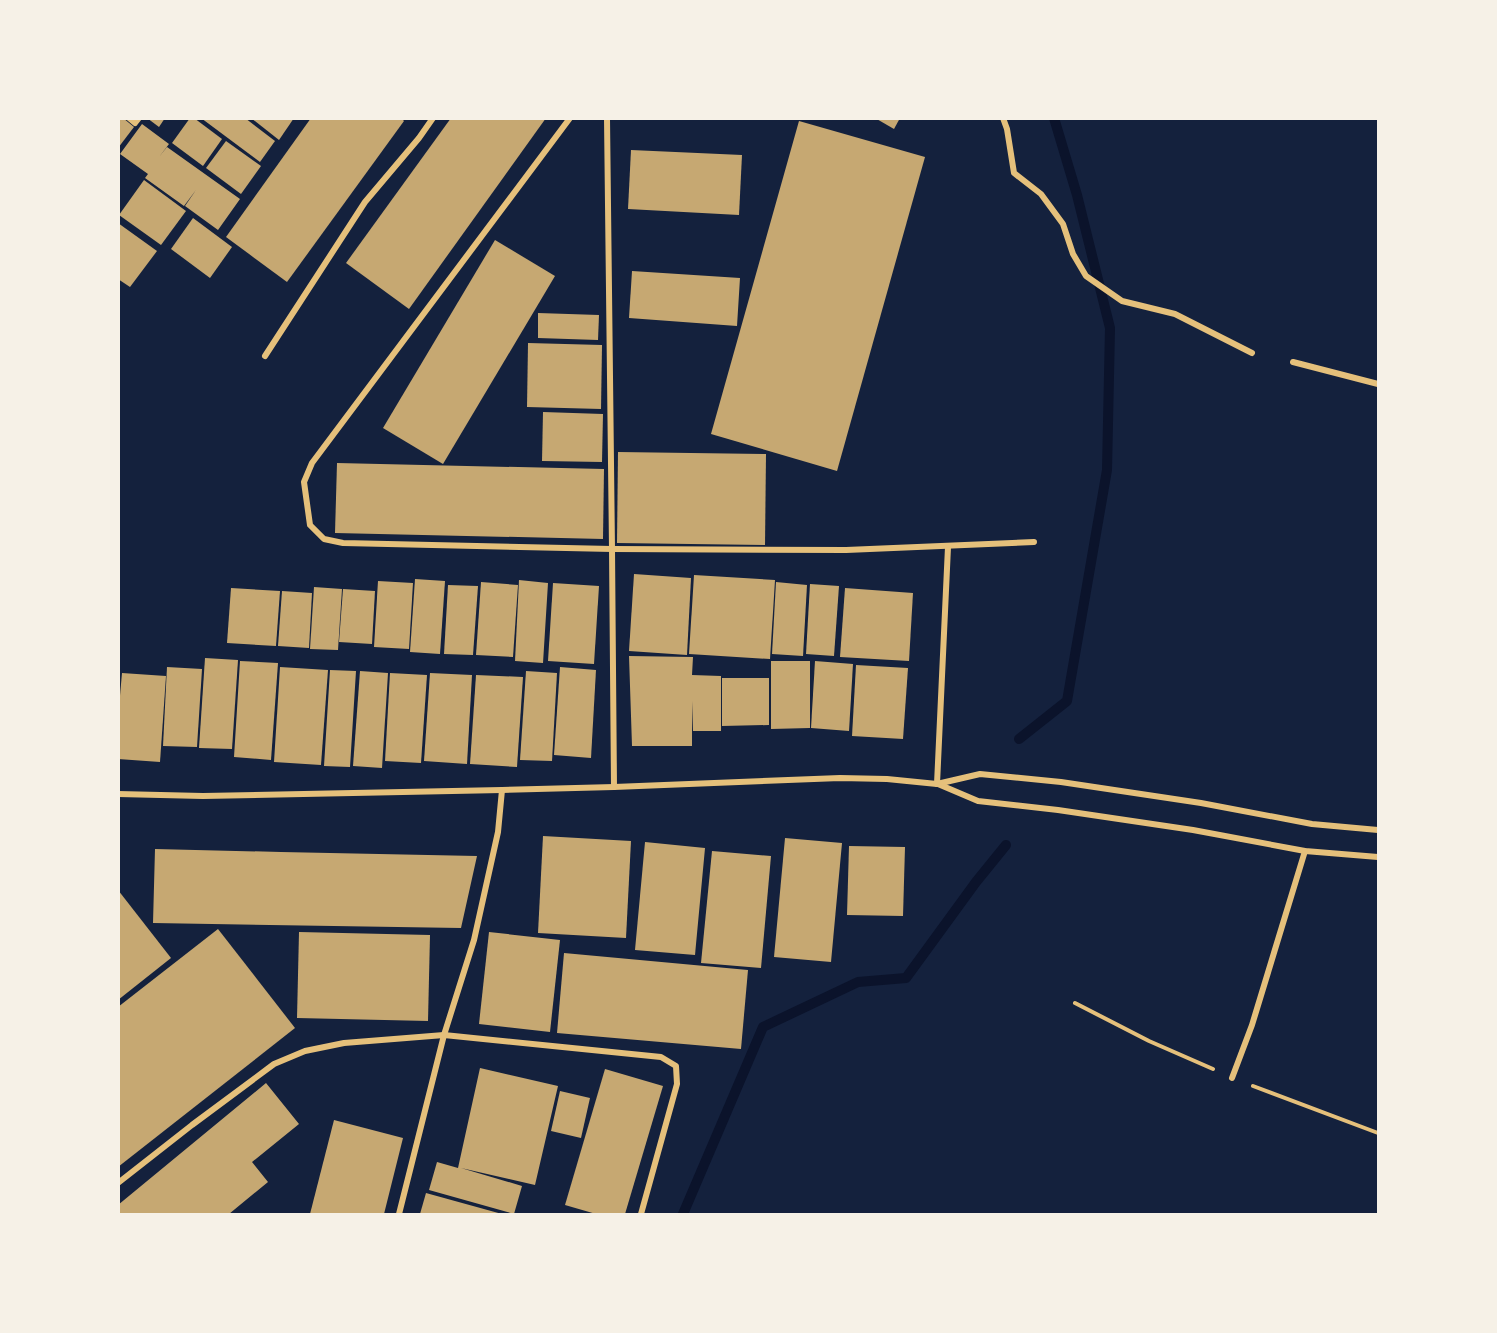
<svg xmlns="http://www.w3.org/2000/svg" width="1497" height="1333" viewBox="0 0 1497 1333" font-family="Helvetica,sans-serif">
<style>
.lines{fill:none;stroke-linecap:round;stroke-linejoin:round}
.stream{stroke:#0b132b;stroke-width:10}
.building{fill:#c6a872}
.path{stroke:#e5c07b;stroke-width:4}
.minor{stroke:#e5c07b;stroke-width:6}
</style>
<rect width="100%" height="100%" fill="#14213d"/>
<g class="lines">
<g class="stream">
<polyline points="1019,739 1067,701 1107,470 1110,328 1077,195 1054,118"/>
<polyline points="683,1214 763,1027 858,982 906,978 976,882 1006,845"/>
</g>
</g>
<g class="building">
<polygon points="118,118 123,118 134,127 118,148"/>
<polygon points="147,118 165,118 159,127"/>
<polygon points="190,118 194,118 222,139 203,166 172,143"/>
<polygon points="201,118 245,118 275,141 260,162"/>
<polygon points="251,118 294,118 279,140"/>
<polygon points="311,118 401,118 404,121 287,282 226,237"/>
<polygon points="451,118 546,118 409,309 346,263"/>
<polygon points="875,118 900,118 894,129"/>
<polygon points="799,121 925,157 837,471 711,434"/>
<polygon points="142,124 169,144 159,157 167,147 240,199 218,230 185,206 196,190 184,206 145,178 148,174 120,154"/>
<polygon points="226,141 261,166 241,194 206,168"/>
<polygon points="631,150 742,155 739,215 628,209"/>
<polygon points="144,180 186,211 161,245 119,215"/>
<polygon points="193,218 232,247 210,278 171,249"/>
<polygon points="118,223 157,251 130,287 118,279"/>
<polygon points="495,240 555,276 443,464 383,428"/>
<polygon points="632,271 740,278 737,326 629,318"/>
<polygon points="538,313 599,315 598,340 538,338"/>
<polygon points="528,343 602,345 601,409 527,407"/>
<polygon points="543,412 603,414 602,462 542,461"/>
<polygon points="618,452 766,454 765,545 617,543"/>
<polygon points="337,463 604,469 603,539 335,533"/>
<polygon points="634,574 691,578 687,655 629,651"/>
<polygon points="694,575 775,580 770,659 689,654"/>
<polygon points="415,579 445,581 440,654 410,652"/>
<polygon points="519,580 548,583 543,663 515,661"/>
<polygon points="378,581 413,583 409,649 374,647"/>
<polygon points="481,582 518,585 513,657 476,655"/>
<polygon points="776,582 807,585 803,656 772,654"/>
<polygon points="553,583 599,586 594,664 548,661"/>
<polygon points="810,584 839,586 834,656 806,654"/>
<polygon points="448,585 478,586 473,655 444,654"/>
<polygon points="314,587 342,589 338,650 310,649"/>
<polygon points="231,588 280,591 276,646 227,643"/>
<polygon points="845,588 913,593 909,661 840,657"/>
<polygon points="343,589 375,591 372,644 339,642"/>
<polygon points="282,591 312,593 309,648 278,646"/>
<polygon points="629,656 693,657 692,675 721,676 721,731 693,731 692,701 692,746 632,746"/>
<polygon points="205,658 238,660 232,749 199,748"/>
<polygon points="240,661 278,663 271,760 234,757"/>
<polygon points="771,661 810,661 810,728 771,729"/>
<polygon points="815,661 853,664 849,731 811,728"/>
<polygon points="856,665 908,668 903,739 852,736"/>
<polygon points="167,667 202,669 197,747 163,746"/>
<polygon points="280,667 328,670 321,765 274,762"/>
<polygon points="560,667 596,670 591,758 554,755"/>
<polygon points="330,670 356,671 350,767 324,766"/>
<polygon points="360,671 388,673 382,768 353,766"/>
<polygon points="526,671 557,673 552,761 520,760"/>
<polygon points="122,673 166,676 160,762 118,759 118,718"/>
<polygon points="390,673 427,675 421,763 385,761"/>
<polygon points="430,673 472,675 467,764 424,761"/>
<polygon points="476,675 523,677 517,767 470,764"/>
<polygon points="722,678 769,678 769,725 722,726"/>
<polygon points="543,836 631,841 626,938 538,933"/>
<polygon points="785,838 842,843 831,962 774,957"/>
<polygon points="645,842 705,848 695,955 635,950"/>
<polygon points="849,846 905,847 903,916 847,915"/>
<polygon points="155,849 281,852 477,856 461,928 153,923"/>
<polygon points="712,851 771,856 761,968 701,963"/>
<polygon points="118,890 171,958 118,1000"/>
<polygon points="218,929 295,1028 118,1167 118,1007"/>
<polygon points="299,932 430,935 428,1021 297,1018"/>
<polygon points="489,932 560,940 550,1032 479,1024"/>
<polygon points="564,953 748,970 741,1049 557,1033"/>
<polygon points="480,1068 558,1086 535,1185 461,1168 522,1186 514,1214 429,1190 437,1162 458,1168"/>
<polygon points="605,1069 663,1086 625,1214 596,1214 565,1205"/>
<polygon points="266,1083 299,1124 252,1162 268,1182 229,1214 118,1214 118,1205"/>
<polygon points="560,1091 590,1098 581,1138 551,1131"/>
<polygon points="334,1120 403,1138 384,1214 310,1214"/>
<polygon points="426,1193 502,1214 420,1214"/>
</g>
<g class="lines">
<g class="path">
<polyline points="1075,1003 1149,1041 1213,1069"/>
<polyline points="1253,1086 1378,1133"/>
</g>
<g class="minor">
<polyline points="129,118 135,123 139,118"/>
<polyline points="570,118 312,463 304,482 310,525 324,539 343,543 612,549 846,550 1034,542"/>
<polyline points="607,118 612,549 614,787"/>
<polyline points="1003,118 1007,129 1014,173 1041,194 1063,224 1073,254 1086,276 1122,301 1175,314 1252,353"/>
<polyline points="265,356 365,202 419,138 433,118"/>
<polyline points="1293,362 1378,384"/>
<polyline points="937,784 948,547"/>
<polyline points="938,784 978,801 1058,810 1193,830 1305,851 1378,857"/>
<polyline points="118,794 203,796 502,790 614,787 840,778 887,779 937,784 980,774 1061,782 1201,803 1312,824 1378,830"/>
<polyline points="1232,1078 1252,1025 1305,851"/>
<polyline points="118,1183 192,1125 274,1064 305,1051 344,1043 444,1035 661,1057 676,1066 677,1084 641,1214"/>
<polyline points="399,1214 444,1035 474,940 498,832 502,790"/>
</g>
</g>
<rect width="1497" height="1333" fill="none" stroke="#f6f1e7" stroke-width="240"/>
</svg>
